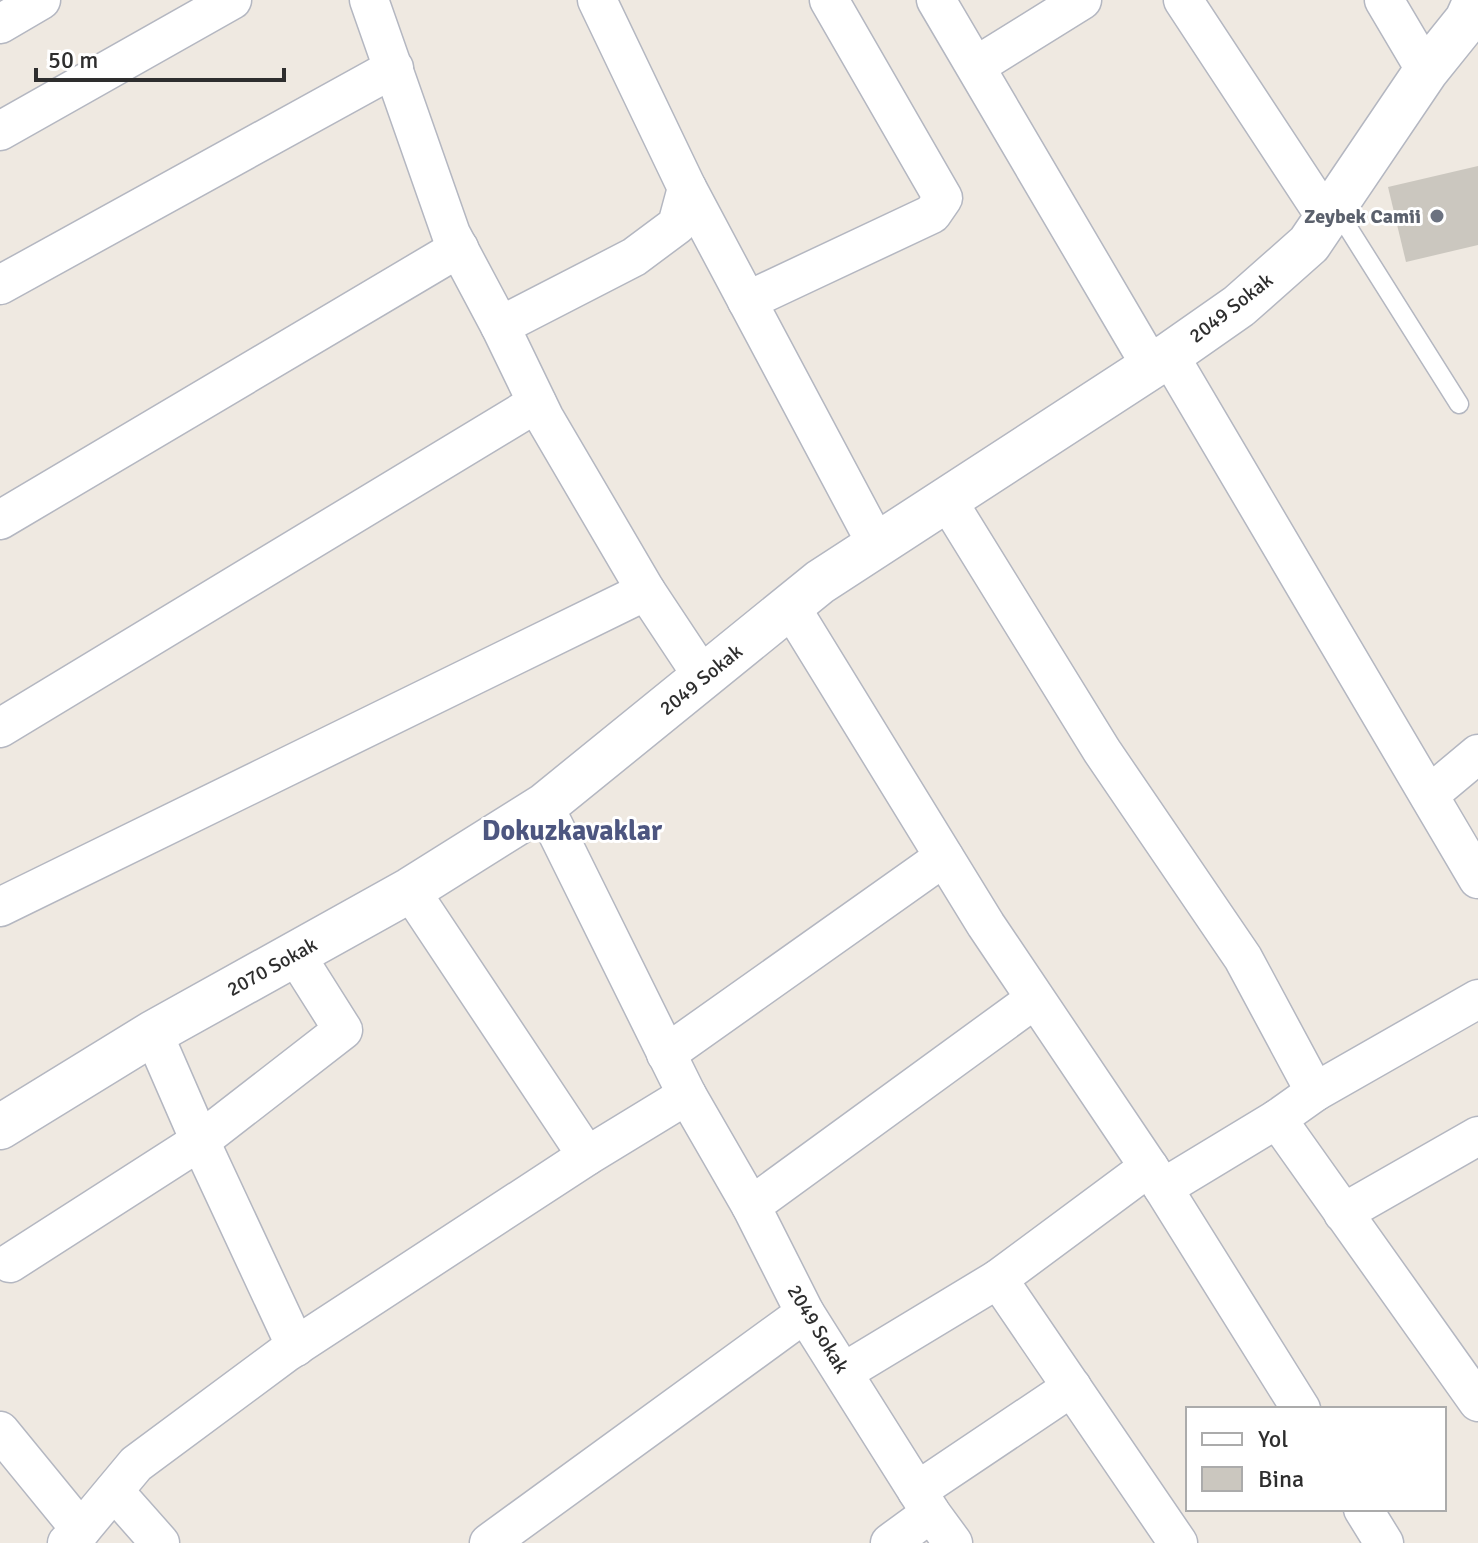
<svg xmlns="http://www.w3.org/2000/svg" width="1478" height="1543" viewBox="0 0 1478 1543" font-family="Signika,sans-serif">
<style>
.building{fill:#cbc7bf}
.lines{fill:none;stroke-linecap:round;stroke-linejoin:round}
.service-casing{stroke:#b4b7c1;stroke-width:21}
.minor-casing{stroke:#b4b7c1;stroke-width:41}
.tertiary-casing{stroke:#b4b7c1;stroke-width:47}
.service{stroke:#fff;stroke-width:18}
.minor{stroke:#fff;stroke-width:38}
.tertiary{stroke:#fff;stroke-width:44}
.worship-dot{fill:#6b7280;stroke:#fff;stroke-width:3}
.labels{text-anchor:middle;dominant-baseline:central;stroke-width:6;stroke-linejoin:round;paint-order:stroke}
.worship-label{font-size:20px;font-weight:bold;fill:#5b616d;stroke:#fff;text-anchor:end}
.street-label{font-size:20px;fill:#2e2e2e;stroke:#fff}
.district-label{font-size:28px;font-weight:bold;fill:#4d5680;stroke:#fff}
</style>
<rect width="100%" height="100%" fill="#efe9e1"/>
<polygon class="building" points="1478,166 1478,245 1406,262 1388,187"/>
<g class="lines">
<g class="service-casing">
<polyline id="service" points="1335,207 1459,404"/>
</g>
<g class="minor-casing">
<g id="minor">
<polyline points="369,0 451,234 500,326 544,417 646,591 703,677"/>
<polyline points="936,0 1151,366"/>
<polyline points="1183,0 1327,219"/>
<polyline points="1384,0 1426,71"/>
<polyline points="0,24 41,0"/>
<polyline points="976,66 1082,0"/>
<polyline points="0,131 232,0"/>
<polyline points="687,188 877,545"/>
<polyline points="0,285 394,68"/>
<polyline points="747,301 932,214 943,198 829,0"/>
<polyline points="500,326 634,257 677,225 687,188 597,0"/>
<polyline points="1169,355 1478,879"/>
<polyline points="947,500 1102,751 1243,958 1315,1092"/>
<polyline points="0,520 459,248"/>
<polyline points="790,606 986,925 1163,1188 1277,1119 1315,1092 1478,999"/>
<polyline points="0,728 537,403"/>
<polyline points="1429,795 1478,754"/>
<polyline points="544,806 687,1095 751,1206 805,1313 931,1513 953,1543"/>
<polyline points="410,890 587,1156"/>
<polyline points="0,907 646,591"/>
<polyline points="153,1033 200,1141 296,1347"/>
<polyline points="666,1054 944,857"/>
<polyline points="1277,1119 1478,1402"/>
<polyline points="1163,1188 1301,1409"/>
<polyline points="751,1206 1035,999"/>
<polyline points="1343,1213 1478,1136"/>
<polyline points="10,1263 200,1141 343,1030 295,954"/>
<polyline points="998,1279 1178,1543"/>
<polyline points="844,1372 998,1279 1149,1167"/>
<polyline points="0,1431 81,1530"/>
<polyline points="114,1491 160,1543"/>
<polyline points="917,1491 1072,1387"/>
<polyline points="1363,1509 1384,1543"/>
<polyline points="67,1543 81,1530 136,1464 287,1352 587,1156 687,1095"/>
<polyline points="489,1543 805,1313"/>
<polyline points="890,1543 931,1513"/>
</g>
</g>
<g class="tertiary-casing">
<polyline id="tertiary" points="0,1127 153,1033 410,890 544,806 820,582 1169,355 1239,306 1309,244 1426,71 1467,20 1476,0"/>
</g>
<use href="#service" class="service"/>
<use href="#minor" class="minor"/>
<use href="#tertiary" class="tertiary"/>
</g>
<circle class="worship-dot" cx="1437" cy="216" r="8"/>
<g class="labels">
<g class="worship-label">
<text x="1421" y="216">Zeybek Camii</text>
</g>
<g class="street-label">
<text transform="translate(1231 308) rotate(-38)">2049 Sokak</text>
<text transform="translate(701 680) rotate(-39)">2049 Sokak</text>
<text transform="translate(272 967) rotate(-29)">2070 Sokak</text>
<text transform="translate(818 1329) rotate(59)">2049 Sokak</text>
</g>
<g class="district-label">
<text x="572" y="831">Dokuzkavaklar</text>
</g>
</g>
<rect x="1186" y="1407" width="260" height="104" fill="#ffffff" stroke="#ababab" stroke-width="2"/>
<rect x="1202" y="1433" width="40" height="12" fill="#ffffff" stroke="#ababab" stroke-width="2"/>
<text x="1258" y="1447" font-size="24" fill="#2e2e2e">Yol</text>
<rect x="1202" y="1467" width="40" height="24" fill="#cbc7bf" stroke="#ababab" stroke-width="2"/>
<text x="1258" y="1487" font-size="24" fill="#2e2e2e">Bina</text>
<path d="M36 68v12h248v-12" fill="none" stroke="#2e2e2e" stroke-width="4"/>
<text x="48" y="68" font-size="24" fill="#2e2e2e" stroke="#ffffff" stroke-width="6" paint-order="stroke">50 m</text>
</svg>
